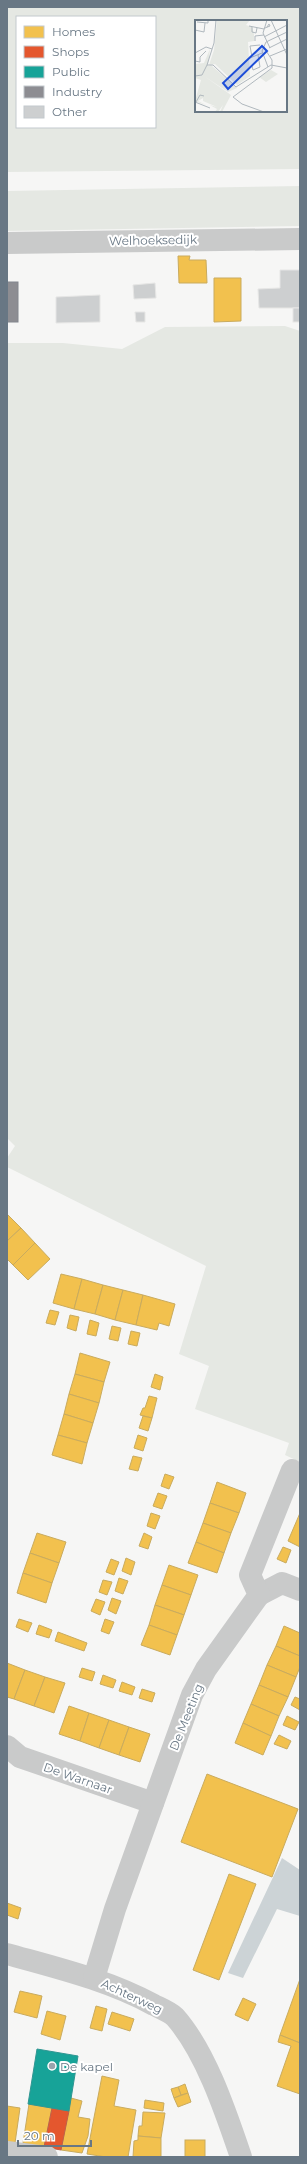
<svg xmlns="http://www.w3.org/2000/svg" width="307" height="2164" viewBox="0 0 307 2164" font-family="Montserrat,sans-serif">
<style>
.green{fill:#e5e8e3;fill-rule:evenodd}
.water{fill:#ccd3d6}
.homes{fill:#f2c14e;stroke:#c9ab5e}
.shops{fill:#e4572e;stroke:#bf6148}
.public{fill:#17a398;stroke:#2f9692}
.industry{fill:#8d8d92;stroke:#82868e}
.building{fill:#cdcfd0;stroke:#e6e6e5}
.lines{fill:none;stroke-linecap:round;stroke-linejoin:round}
.minor{stroke:#c9caca;stroke-width:22}
.poi-dot{fill:#9aa3ac;stroke:#fff;stroke-width:1.5}
.labels{text-anchor:middle;dominant-baseline:central;stroke-width:4;stroke-linejoin:round;paint-order:stroke}
.street-label{font-size:12px;fill:#687784;stroke:#fff}
.poi-label{font-size:12px;fill:#687784;stroke:#fff;text-anchor:start}
.inset-road{fill:none;stroke:#b0b8be;stroke-width:1}
.view{fill:#1d4ed8;fill-opacity:0.15;stroke:#1d4ed8;stroke-width:2}
.inset-edge{fill:none;stroke:#687784;stroke-width:2}
</style>
<rect width="100%" height="100%" fill="#f6f6f5"/>
<g class="green">
<path d="M7,7h293v162l-293,3zM17,17h138v110h-138zM196,21h90v90h-90z"/>
<polygon points="300,186 300,226 7,231 7,191"/>
<polygon points="285,326 300,331 300,1462 285,1455 289,1443 195,1409 209,1366 179,1354 206,1266 7,1167 7,1158 15,1146 7,1138 7,343 63,343 122,349 165,327"/>
</g>
<polygon class="water" points="282,1858 300,1870 300,1916 277,1909 243,1978 228,1973"/>
<g class="homes">
<polygon points="178,256 190,256 189,260 206,260 207,283 179,283"/>
<polygon points="214,278 241,278 241,321 214,322"/>
<polygon points="7,1214 21,1228 7,1241"/>
<polygon points="21,1228 35,1243 13,1265 7,1259 7,1241"/>
<polygon points="35,1243 50,1259 28,1280 13,1265"/>
<polygon points="61,1274 82,1279 74,1309 53,1303"/>
<polygon points="82,1279 103,1285 95,1314 74,1309"/>
<polygon points="103,1285 123,1290 115,1320 95,1314"/>
<polygon points="123,1290 143,1295 136,1325 115,1320"/>
<polygon points="143,1295 175,1304 169,1326 159,1323 157,1330 136,1325"/>
<polygon points="50,1310 59,1312 55,1325 46,1323"/>
<polygon points="70,1315 79,1317 76,1331 67,1328"/>
<polygon points="90,1320 99,1323 96,1336 87,1334"/>
<polygon points="112,1326 121,1328 118,1341 109,1339"/>
<polygon points="131,1331 140,1333 137,1346 128,1344"/>
<polygon points="80,1353 110,1362 104,1382 75,1374"/>
<polygon points="75,1374 104,1382 99,1403 69,1394"/>
<polygon points="155,1374 163,1377 160,1390 151,1387"/>
<polygon points="69,1394 99,1403 93,1423 64,1414"/>
<polygon points="149,1396 157,1398 152,1418 140,1415 143,1408 145,1408"/>
<polygon points="64,1414 93,1423 87,1443 58,1435"/>
<polygon points="143,1416 152,1418 148,1431 139,1428"/>
<polygon points="58,1435 87,1443 82,1464 52,1455"/>
<polygon points="138,1435 147,1438 143,1451 134,1448"/>
<polygon points="133,1456 142,1458 138,1471 129,1469"/>
<polygon points="165,1474 174,1477 169,1489 161,1486"/>
<polygon points="217,1482 246,1493 239,1513 210,1503"/>
<polygon points="158,1493 167,1496 162,1509 153,1506"/>
<polygon points="210,1503 239,1513 231,1533 203,1523"/>
<polygon points="151,1513 160,1516 155,1529 147,1526"/>
<polygon points="300,1513 300,1547 288,1541"/>
<polygon points="203,1523 231,1533 224,1553 196,1542"/>
<polygon points="37,1533 66,1542 59,1563 30,1553"/>
<polygon points="144,1533 152,1537 148,1549 139,1546"/>
<polygon points="196,1542 224,1553 217,1573 188,1563"/>
<polygon points="283,1547 291,1550 286,1563 277,1559"/>
<polygon points="30,1553 59,1563 52,1583 23,1573"/>
<polygon points="126,1558 135,1562 131,1575 122,1571"/>
<polygon points="111,1559 119,1562 114,1575 106,1572"/>
<polygon points="169,1565 198,1575 191,1595 162,1585"/>
<polygon points="23,1573 52,1583 46,1603 17,1593"/>
<polygon points="119,1578 128,1581 123,1594 115,1591"/>
<polygon points="103,1580 112,1582 107,1595 99,1592"/>
<polygon points="162,1585 191,1595 184,1615 155,1605"/>
<polygon points="112,1598 121,1601 116,1614 108,1610"/>
<polygon points="96,1599 105,1602 100,1615 91,1611"/>
<polygon points="155,1605 184,1615 177,1635 149,1625"/>
<polygon points="19,1619 32,1623 28,1632 16,1627"/>
<polygon points="105,1619 114,1622 109,1634 101,1631"/>
<polygon points="39,1625 52,1630 49,1638 36,1634"/>
<polygon points="149,1625 177,1635 170,1655 141,1645"/>
<polygon points="284,1626 300,1633 300,1656 276,1646"/>
<polygon points="58,1632 87,1643 84,1651 55,1641"/>
<polygon points="276,1646 300,1656 300,1667 296,1677 267,1665"/>
<polygon points="7,1663 25,1670 14,1699 7,1697"/>
<polygon points="267,1665 296,1677 288,1697 259,1685"/>
<polygon points="82,1668 95,1672 92,1681 79,1677"/>
<polygon points="25,1670 45,1677 34,1706 14,1699"/>
<polygon points="103,1675 116,1680 113,1688 100,1684"/>
<polygon points="45,1677 65,1683 54,1713 34,1706"/>
<polygon points="122,1682 135,1687 132,1695 119,1691"/>
<polygon points="259,1685 288,1697 279,1716 251,1704"/>
<polygon points="142,1689 155,1693 152,1702 139,1698"/>
<polygon points="295,1697 300,1699 300,1710 291,1705"/>
<polygon points="251,1704 279,1716 271,1736 243,1723"/>
<polygon points="69,1706 89,1713 80,1741 59,1734"/>
<polygon points="89,1713 109,1720 99,1748 80,1741"/>
<polygon points="287,1716 299,1722 295,1730 283,1725"/>
<polygon points="109,1720 129,1727 119,1755 99,1748"/>
<polygon points="243,1723 271,1736 263,1755 235,1743"/>
<polygon points="129,1727 150,1734 140,1762 119,1755"/>
<polygon points="279,1735 291,1741 287,1749 274,1744"/>
<polygon points="207,1774 298,1809 272,1877 181,1842"/>
<polygon points="229,1874 256,1884 219,1980 193,1970"/>
<polygon points="7,1903 21,1908 18,1919 7,1915"/>
<polygon points="300,1979 300,2043 280,2035"/>
<polygon points="20,1991 42,1996 37,2018 14,2012"/>
<polygon points="243,1998 256,2004 248,2021 235,2015"/>
<polygon points="96,2006 107,2009 102,2031 90,2028"/>
<polygon points="47,2011 66,2016 60,2040 41,2034"/>
<polygon points="112,2012 134,2019 130,2031 108,2024"/>
<polygon points="280,2035 300,2043 300,2094 277,2086 291,2046 278,2042"/>
<polygon points="102,2076 119,2080 114,2106 136,2110 128,2157 106,2157 87,2154"/>
<polygon points="185,2084 188,2093 181,2095 178,2087"/>
<polygon points="178,2087 181,2095 174,2098 171,2089"/>
<polygon points="188,2093 191,2102 178,2107 174,2098"/>
<polygon points="71,2098 82,2101 78,2117 90,2119 88,2136 82,2153 61,2150"/>
<polygon points="145,2100 164,2103 163,2111 144,2108"/>
<polygon points="29,2104 52,2108 44,2147 23,2143"/>
<polygon points="7,2106 20,2108 15,2143 7,2142"/>
<polygon points="143,2112 165,2113 161,2138 138,2136 139,2126 142,2126"/>
<polygon points="138,2136 161,2138 161,2157 133,2157 134,2141 138,2140"/>
<rect x="185" y="2140" width="20" height="17"/>
</g>
<polygon class="shops" points="52,2108 69,2111 61,2150 44,2147"/>
<polygon class="public" points="37,2049 78,2056 69,2111 28,2104"/>
<rect class="industry" x="7" y="282" width="11" height="40"/>
<g class="building">
<polygon points="280,270 300,270 300,308 259,308 258,289 280,288"/>
<polygon points="155,283 156,298 134,299 133,285"/>
<polygon points="100,295 100,322 56,323 56,297"/>
<rect x="293" y="308" width="7" height="14"/>
<polygon points="135,312 145,312 145,322 136,322"/>
</g>
<g class="lines">
<g class="minor">
<polyline points="7,243 300,239"/>
<polyline points="259,1595 282,1583 300,1590"/>
<polyline points="7,1746 20,1757 153,1803"/>
<path d="M7,1954c50,14 101,26 147,51 6,3 16,7 21,12 31,35 51,96 66,140"/>
<polyline points="94,1978 115,1909 192,1695 206,1669 259,1595 250,1575 292,1470"/>
<polyline points="7,2152 47,2157"/>
</g>
</g>
<circle class="poi-dot" cx="52" cy="2066" r="4"/>
<g class="labels">
<g class="street-label">
<text transform="translate(153 240) rotate(-1)">Welhoeksedijk</text>
<text transform="translate(186 1717) rotate(-68)">De Meeting</text>
<text transform="translate(78 1778) rotate(19)">De Warnaar</text>
<text transform="translate(132 1996) rotate(25)">Achterweg</text>
</g>
<g class="poi-label">
<text x="60" y="2066">De kapel</text>
</g>
</g>
<g transform="translate(195 20)">
<rect width="92" height="92" fill="#f6f6f5"/>
<path d="M22,0h33l-4,5 6,2 2,7v7l-6,1 2,34 -13,9 -22,-21 -6,1 5,-15zM15,29l-2,17 3,-1 26,23 -9,4 -24,-16 27,19 -9,17h-2l3,-7 -5,7h-3l2,-3 -7,-4 7,2 -14,-6v-3l-5,3 8,4 -11,-4 6,-21 -6,-2v-14l9,-1zM76,50l7,4 -12,8 -7,-5z" fill="#e5e8e3"/>
<path class="inset-road" d="M72,0l-4,13 7,15M76,0l16,35M2,2l11,1v-3M54,6l15,3M57,7v5l4,1 1,-5M69,8h1l5,-2 -1,-2 -2,3M0,10l9,2 1,-9M69,17l23,-12M60,21v-5l9,-1M71,22l-4,9 6,16M71,22l21,-10M68,26l9,14v8l-39,29 9,7 22,8M74,28l18,-9M0,33l11,-6 6,2M75,36l17,-7M57,37l-2,-11 10,-1M55,38l12,-5M0,41l5,1v-5l6,-6M12,45h6l23,22 35,-22M76,45l16,3M57,46l1,4 7,-3 -2,-12M0,56l7,-1 5,-10 7,-22 2,-23M0,82l15,6M1,82l4,-7 4,1"/>
<path class="view" d="M67,26l5,5 -39,38 -5,-6z"/>
<rect width="92" height="92" class="inset-edge"/>
</g>
<rect width="307" height="2164" fill="none" stroke="#687784" stroke-width="16"/>
<rect x="16" y="16" width="140" height="112" fill="#ffffff" stroke="#c3c9ce"/>
<rect x="24" y="26" width="20" height="12" fill="#f2c14e" stroke="#c3c9ce"/>
<text x="52" y="36" font-size="12" fill="#687784">Homes</text>
<rect x="24" y="46" width="20" height="12" fill="#e4572e" stroke="#c3c9ce"/>
<text x="52" y="56" font-size="12" fill="#687784">Shops</text>
<rect x="24" y="66" width="20" height="12" fill="#17a398" stroke="#c3c9ce"/>
<text x="52" y="76" font-size="12" fill="#687784">Public</text>
<rect x="24" y="86" width="20" height="12" fill="#8d8d92" stroke="#c3c9ce"/>
<text x="52" y="96" font-size="12" fill="#687784">Industry</text>
<rect x="24" y="106" width="20" height="12" fill="#cdcfd0" stroke="#c3c9ce"/>
<text x="52" y="116" font-size="12" fill="#687784">Other</text>
<path d="M18 2140v6h73v-6" fill="none" stroke="#687784" stroke-width="2"/>
<text x="24" y="2140" font-size="12" fill="#687784" stroke="#ffffff" stroke-width="3" paint-order="stroke">20 m</text>
</svg>
